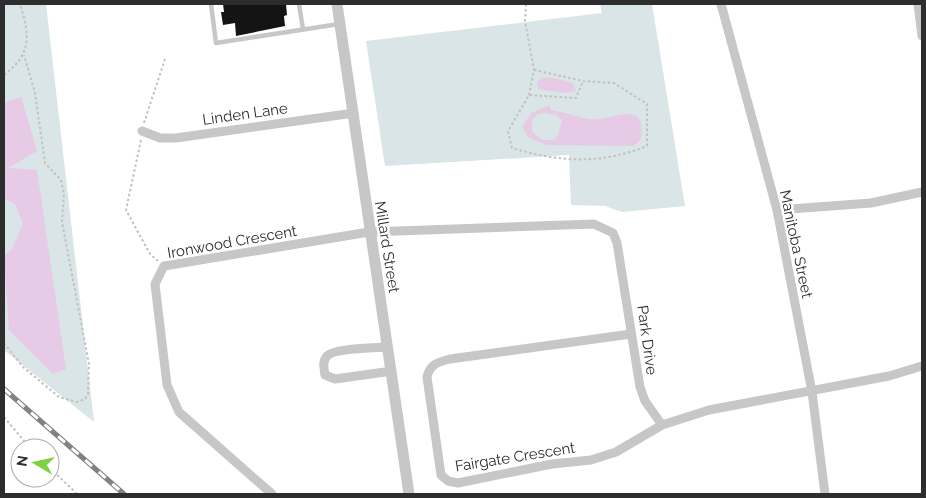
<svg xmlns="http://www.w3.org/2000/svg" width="926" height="498" viewBox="0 0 926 498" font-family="Raleway,sans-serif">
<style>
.green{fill:#d9e5e6}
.water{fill:#e7cae6;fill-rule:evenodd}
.building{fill:#141414}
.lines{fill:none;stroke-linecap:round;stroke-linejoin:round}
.path{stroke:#c1c1c1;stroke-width:2;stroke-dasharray:2.5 2.5;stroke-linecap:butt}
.service{stroke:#c7c7c7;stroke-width:4.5}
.minor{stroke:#c7c7c7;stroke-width:9}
.tertiary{stroke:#c7c7c7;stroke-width:11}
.rail-casing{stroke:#828282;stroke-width:5}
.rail{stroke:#fff;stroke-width:3;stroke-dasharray:9;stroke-linecap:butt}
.labels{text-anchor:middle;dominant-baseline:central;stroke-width:5;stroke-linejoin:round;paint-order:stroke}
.street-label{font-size:15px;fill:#2d2d2d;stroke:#fff}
</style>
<rect width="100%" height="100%" fill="#fff"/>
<g class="green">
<polygon points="4,4 46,4 94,422 4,350"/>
<polygon points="600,4 652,4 685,206 622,212 605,206 571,205 569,155 385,166 366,41 602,13"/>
</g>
<g class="water">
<polygon points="542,77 554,78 573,83 576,91 564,93 538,89 537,83"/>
<polygon points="21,97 37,151 8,168 37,170 66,369 53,374 9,330 4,256 12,249 23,224 15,204 4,198 4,103"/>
<path d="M550,105l1,5c13,2 25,7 38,9 23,3 58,-23 52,20l-7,7 -88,-1 -18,-8 -6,-10 9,-14zM544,113l12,2 6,5 -4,15 -4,5h-12l-10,-9v-11l6,-6z"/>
</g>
<polygon class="building" points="223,4 286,4 287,15 284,16 285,26 236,36 235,23 223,25 221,12 224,12"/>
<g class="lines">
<g class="path">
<polyline points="526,4 525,21 534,70 529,95"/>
<path d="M534,70l49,11 31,2 33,21v42c-47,19 -88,16 -135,2l-4,-17 21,-36 47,3 7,-17"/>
<path d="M4,75c28,-21 26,-40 16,-71"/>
<polyline points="144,123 165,59"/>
<polyline points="141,140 126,210 150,254 158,261"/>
<polyline points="4,343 23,367 59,397 77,402 85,399 88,394 89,364 62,222 64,194 61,180 45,163 35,93 24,55"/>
<polyline points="4,417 30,448"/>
<polyline points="50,468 77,494"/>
</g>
<g class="service">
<polyline points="211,4 216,43 339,24"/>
<polyline points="299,4 303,29"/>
</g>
<g class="minor">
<polyline points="721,4 777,210 812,392 825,494"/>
<polyline points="918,4 922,36"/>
<polyline points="142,131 160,138 176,138 354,113"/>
<polyline points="777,210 871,203 922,192"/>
<path d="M631,334l-181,25c-12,3 -20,5 -23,18l14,98 7,6 10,2 94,-19 39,-4 25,-8 46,-27"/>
<path d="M388,347c-13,1 -54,1 -61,9 -5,6 -3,12 -2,19l10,4 57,-8"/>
<polyline points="272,494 179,412 167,385 155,284 164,266 369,232 594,224 613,233 617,243 640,387 645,401 662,425 709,410 889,376 922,366"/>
</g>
<polyline class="tertiary" points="337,4 409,494"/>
<g class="rail-casing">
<polyline id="rail" points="4,389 124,494"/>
</g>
<use href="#rail" class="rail"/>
</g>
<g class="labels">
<g class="street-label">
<text transform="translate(245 114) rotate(-8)">Linden Lane</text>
<text transform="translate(232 242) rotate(-10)">Ironwood Crescent</text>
<text transform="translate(796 244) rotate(78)">Manitoba Street</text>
<text transform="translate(387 247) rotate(81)">Millard Street</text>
<text transform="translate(647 340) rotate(82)">Park Drive</text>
<text transform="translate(515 457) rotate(-9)">Fairgate Crescent</text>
</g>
</g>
<rect width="926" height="498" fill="none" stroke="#2d2d2d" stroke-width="10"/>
<g transform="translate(35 463) rotate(279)"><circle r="24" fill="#ffffff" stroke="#ababab"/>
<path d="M0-4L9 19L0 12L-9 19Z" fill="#80d142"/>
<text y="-8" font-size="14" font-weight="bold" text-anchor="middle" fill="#2d2d2d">N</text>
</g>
</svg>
